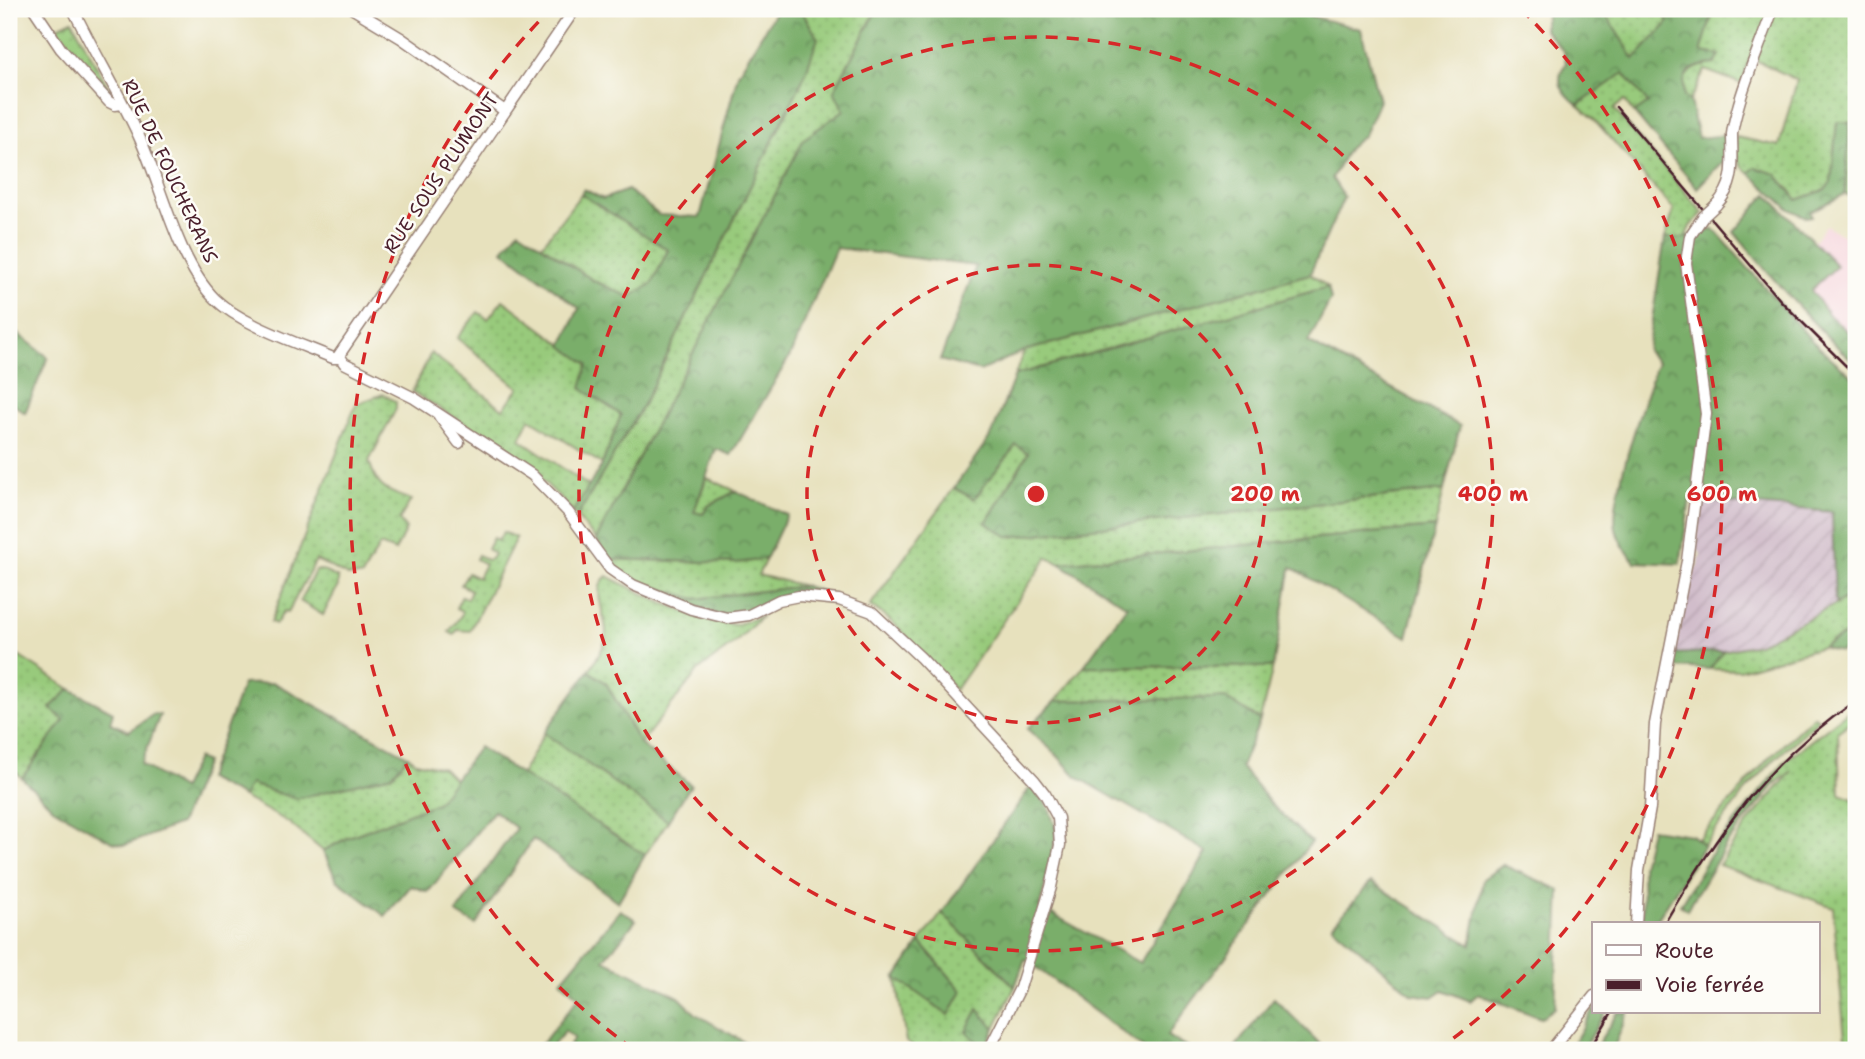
<svg xmlns="http://www.w3.org/2000/svg" width="1865" height="1059" viewBox="0 0 1865 1059" font-family="'Shantell Sans',sans-serif">
<style>
.built{fill:#f5cfd9}
.industrial{fill:url(#industrial-furrows)}
.grass{fill:url(#grass-dots);stroke:#717453;stroke-width:2}
.forest{fill:url(#forest-crowns);stroke:#62664b;stroke-width:2}
.lines{fill:none;stroke-linecap:round;stroke-linejoin:round}
.minor-casing{stroke:#988074;stroke-width:13}
.minor{stroke:#fff;stroke-width:10}
.rail{stroke:#4a1f2b;stroke-width:2.5}
.minor-bridge-casing{stroke:#988074;stroke-width:13;stroke-linecap:butt}
.minor-bridge{stroke:#fff;stroke-width:10}
.ring{fill:none;stroke:#d62828;stroke-width:3.5;stroke-dasharray:12 9}
.labels{text-anchor:middle;dominant-baseline:central;stroke-width:5;stroke-linejoin:round;paint-order:stroke}
.street-label{font-size:19px;fill:#4a1f2b;stroke:#fdfcf7}
.centre{fill:#d62828;stroke:#fdfcf7;stroke-width:3.5}
.ring-label{font-size:21px;text-anchor:middle;font-weight:bold;fill:#d62828;stroke:#fdfcf7;stroke-width:5;stroke-linejoin:round;paint-order:stroke}
</style>
<defs>
<pattern id="industrial-furrows" width="10" height="10" patternUnits="userSpaceOnUse" patternTransform="scale(1.75)"><rect width="10" height="10" fill="#d1bdcb"/><path d="M-1 1l2-2M0 10L10 0M9 11l2-2" fill="none" stroke="#b5a2ae"/></pattern>
<pattern id="grass-dots" width="8" height="8" patternUnits="userSpaceOnUse" patternTransform="scale(1.75)"><rect width="8" height="8" fill="#98ca7b"/><path d="M2 2h.1M6 6h.1" fill="none" stroke="#84ad6a" stroke-width="1.8" stroke-linecap="round"/></pattern>
<pattern id="forest-crowns" width="20" height="18" patternUnits="userSpaceOnUse" patternTransform="scale(1.75)"><rect width="20" height="18" fill="#7aae6b"/><path d="M2 6a3 3 0 1 1 6 0M12 15a3 3 0 1 1 6 0" fill="none" stroke="#668d58"/></pattern>
</defs>
<rect width="100%" height="100%" fill="#fdfcf7"/>
<filter id="ink" filterUnits="userSpaceOnUse"><feTurbulence type="fractalNoise" baseFrequency=".0143" numOctaves="2"/><feDisplacementMap in="SourceGraphic" scale="14" xChannelSelector="R" yChannelSelector="G"/><feConvolveMatrix kernelMatrix="1 2 1 2 8 2 1 2 1" color-interpolation-filters="sRGB"/></filter>
<filter id="wash" filterUnits="userSpaceOnUse"><feTurbulence type="fractalNoise" baseFrequency=".00686" numOctaves="4" result="noise"/><feDisplacementMap in="SourceGraphic" scale="28" xChannelSelector="R" yChannelSelector="G"/><feGaussianBlur stdDeviation="1.57" result="paint"/><feColorMatrix in="noise" values="0 0 0 0 0 0 0 0 0 0 0 0 0 0 0 0 0 1.4 0 .05"/><feComposite in="paint" operator="in"/></filter>
<g filter="url(#wash)">
<rect width="100%" height="100%" fill="#e7e1bd"/>
<polygon class="built" points="1826,225 1840,234 1856,240 1856,339 1830,316 1811,290 1836,266 1814,241"/>
<polygon class="industrial" points="1702,500 1832,512 1835,604 1758,644 1728,651 1674,654 1690,572 1698,566 1701,554 1695,547"/>
<g class="grass">
<polygon points="800,9 877,9 834,91 844,110 804,140 596,540 577,517 643,405 804,77 812,28"/>
<polygon points="1602,9 1663,9 1669,23 1634,59"/>
<path d="M1714,9h142v189l-11,-4 5,-72h-13l-6,60 -6,8 -28,10 -10,-14 -31,-19 -7,6c-15,-12 -13,-18 -13,-36l43,9 18,-66 -37,-18 -11,-2 -7,24 -37,-14 -15,31 -6,-5v-18c9,-10 17,-13 31,-14l4,-9 -18,-3z"/>
<polygon points="72,20 112,95 109,95 57,36 60,34 56,28"/>
<polygon points="1624,73 1649,104 1634,113 1624,100 1614,109 1703,213 1690,226 1685,238 1665,238 1674,210 1592,117 1578,105"/>
<polygon points="581,194 668,250 652,284 631,298 594,281 542,245"/>
<polygon points="1310,274 1328,287 1015,375 1024,351"/>
<path d="M503,300l85,64 -7,24 40,27 -19,49 -72,-45 -10,20 70,48 -17,25c-44,-53 -103,-85 -161,-120l19,-39 72,56 16,-21 -62,-50 21,-26 10,7z"/>
<path d="M383,394l13,8v7l-27,52c9,29 16,29 42,39l-12,20 7,9 -11,22 -15,-6 -18,31h-14l-32,-16 -28,52 -4,-1 -8,13 -5,-2 85,-218z"/>
<path d="M1016,444l13,9 -43,70 23,14 435,-47 -9,37 -376,36 -11,-6 -93,133c-23,-25 -56,-68 -85,-84l84,-118 20,11z"/>
<polygon points="707,478 736,491 708,506 703,515 693,512"/>
<polygon points="503,532 516,538 470,631 457,630 454,635 449,632 462,614 462,611 456,608 462,596 467,599 471,590 461,585 468,573 478,578 485,564 476,559 478,555 487,560 491,559 494,554 487,549 493,538 498,541"/>
<polygon points="608,559 737,563 766,559 758,575 805,586 695,599 655,587 653,590 628,578"/>
<polygon points="321,570 338,578 338,586 323,615 300,601 315,571"/>
<path d="M607,576l53,26 49,18 26,5 27,-9 -25,25 -38,29 -59,74 -34,-61 -17,-12c6,-11 16,-23 17,-36 2,-18 -17,-45 1,-59z"/>
<polygon points="1856,594 1856,629 1822,647 1740,670 1710,669 1723,651 1758,644"/>
<polygon points="9,650 70,689 50,708 64,720 22,778 16,772 9,780"/>
<polygon points="1084,666 1273,667 1260,720 1224,698 1055,701"/>
<polygon points="1856,705 1856,717 1838,732 1840,794 1856,800 1856,1050 1846,1050 1833,907 1719,865 1750,820 1792,771 1776,783 1771,778 1784,762"/>
<polygon points="1814,716 1818,720 1775,759 1747,789 1704,845 1698,839 1768,759"/>
<polygon points="544,733 668,821 645,855 521,775"/>
<polygon points="408,756 416,762 443,768 455,780 437,803 349,837 323,851 288,822 243,797 250,783 392,775"/>
<polygon points="942,913 1015,987 984,1050 918,1050 906,1042 896,978 948,1015 962,991 920,942"/>
</g>
<g class="forest">
<polygon points="777,9 800,9 818,38 804,77 643,405 577,517 573,512 602,465 621,415 581,388 588,364 562,346 579,308 503,250 519,230 594,281 630,297 652,284 668,250 581,194 584,189 603,199 628,190 659,215 700,217 738,74"/>
<polygon points="877,9 1309,9 1310,16 1361,29 1379,101 1364,135 1348,149 1332,178 1344,197 1310,274 1024,351 980,371 940,360 976,266 836,248 790,356 731,455 716,449 694,512 703,514 708,506 736,491 787,515 766,559 737,563 608,559 596,540 804,139 844,110 834,91"/>
<path d="M1547,9h55l32,50 34,-36 -5,-14h51l-13,43 19,3 -5,9c-22,1 -35,8 -31,32l6,5 8,37 31,-3 1,27 -10,2 -23,24 -63,-75 14,-10 -24,-30 -46,32c-16,-13 -25,-23 -12,-42l-2,-11 -20,-23z"/>
<polygon points="1837,122 1850,122 1845,194 1810,212 1812,216 1806,217 1789,209 1749,173 1755,167 1776,174 1797,200 1825,190 1831,182"/>
<path d="M1767,194l70,72 -26,24 19,26 26,23v26c-44,-42 -84,-86 -122,-133z"/>
<path d="M1714,229l97,111 45,40v214l-21,10 -3,-92 -142,-13 -10,65 -45,-2c-8,-10 -16,-20 -19,-33 -7,-31 30,-133 41,-167l-10,-11 18,-113h20z"/>
<polygon points="1328,287 1331,299 1308,342 1460,426 1444,490 1009,537 986,523 1028,453 1016,445 974,499 954,488 992,434 1015,375"/>
<polygon points="9,327 48,357 25,413 9,401"/>
<polygon points="1435,527 1407,637 1291,567 1273,667 1084,666 1127,606 1059,563"/>
<polygon points="805,586 830,594 802,591 787,594 747,611 719,615 653,590 655,587 695,599"/>
<polygon points="1856,629 1856,645 1840,652 1822,647"/>
<polygon points="1723,651 1710,669 1670,667 1674,654"/>
<polygon points="589,671 606,683 640,744 691,785 668,821 544,733"/>
<polygon points="274,683 408,756 392,775 296,799 250,784 243,797 207,779 243,684"/>
<polygon points="70,689 113,712 110,723 129,731 154,714 160,715 141,764 182,789 197,758 206,762 180,824 125,845 112,842 53,808 22,778 64,720 50,708"/>
<polygon points="1225,698 1260,720 1241,767 1272,805 1311,842 1167,1036 1193,1050 1146,1050 1025,959 1015,987 942,913 1032,785 1049,808 1057,832 1040,907 1140,963 1207,852 1076,776 1054,752 1027,729 1055,701"/>
<polygon points="479,747 645,855 618,902 533,839 476,925 456,913 516,828 494,811 428,892 411,886 385,916 337,880 323,851 349,837 437,803"/>
<polygon points="1771,778 1776,783 1728,842 1687,910 1680,905 1715,847"/>
<polygon points="1651,829 1691,835 1704,845 1659,917 1657,924 1640,924 1643,914 1642,866"/>
<polygon points="1503,865 1560,890 1555,1008 1541,1018 1478,994 1470,1001 1443,990 1433,997 1412,994 1332,926 1371,882 1471,945 1483,879"/>
<polygon points="620,910 636,920 604,960 679,997 696,1014 758,1050 566,1050 574,1038 565,1031 549,1050 537,1050 579,997 561,981"/>
<polygon points="920,942 962,991 949,1015 896,978"/>
<polygon points="1274,998 1326,1050 1233,1050"/>
<polygon points="1594,1007 1594,1012 1606,1012 1583,1050 1570,1050"/>
<polygon points="978,1009 995,1028 985,1049 966,1031"/>
<polygon points="1618,1012 1628,1012 1613,1050 1594,1050"/>
</g>
</g>
<g filter="url(#ink)">
<g class="lines">
<g class="minor-casing">
<g id="minor">
<polyline points="34,9 61,49 109,102 115,105 122,104"/>
<path d="M73,9c21,44 48,87 68,132 21,47 37,121 74,158 27,26 83,44 118,59h8l3,5 70,35 118,77 36,37 42,57 23,16 58,24 36,9 22,-3 30,-15 20,-4 40,4 33,12 49,46 114,123 10,13 13,24 2,27 -9,42 -31,101 -31,62"/>
<polyline points="353,9 401,38 505,111"/>
<path d="M1716,205c21,-22 16,-44 16,-71 1,-9 4,-19 6,-27 9,-33 24,-66 35,-98"/>
<polyline points="337,358 575,9"/>
<polyline points="439,416 459,443"/>
<polyline points="1636,924 1639,870 1650,808 1655,724 1687,561 1706,414 1686,263 1690,236 1703,217"/>
<polyline points="1551,1050 1594,996"/>
</g>
</g>
<use href="#minor" class="minor"/>
<g class="rail">
<polyline points="1616,107 1781,301 1856,376"/>
<path d="M1664,924c55,-92 101,-162 192,-223"/>
<polyline points="1589,1050 1612,1012"/>
</g>
<g class="minor-bridge-casing">
<polyline id="minor-bridge" points="1703,217 1716,205"/>
</g>
<use href="#minor-bridge" class="minor-bridge"/>
</g>
</g>
<g class="ring">
<circle cx="1036" cy="494" r="229"/>
<circle cx="1036" cy="494" r="457"/>
<path d="M633 1049A686 686 0 0 1 551 9M1521 9A686 686 0 0 1 1439 1049"/>
</g>
<g class="labels">
<g class="street-label">
<text transform="translate(170 171) rotate(65)">RUE DE FOUCHERANS</text>
<text transform="translate(441 173) rotate(-56)">RUE SOUS PLUMONT</text>
</g>
</g>
<circle cx="1036" cy="494" r="10" class="centre"/>
<g class="ring-label">
<text x="1265" y="501">200 m</text>
<text x="1493" y="501">400 m</text>
<text x="1722" y="501">600 m</text>
</g>
<rect width="1865" height="1059" fill="none" stroke="#fdfcf7" stroke-width="35"/>
<rect x="1592" y="922" width="228" height="91" fill="#fdfcf7" stroke="#b5a4a5" stroke-width="2"/>
<rect x="1606" y="945" width="35" height="10" fill="#ffffff" stroke="#b5a4a5" stroke-width="2"/>
<text x="1655" y="958" font-size="21" fill="#4a1f2b">Route</text>
<rect x="1606" y="980" width="35" height="10" fill="#4a1f2b" stroke="#b5a4a5" stroke-width="2"/>
<text x="1655" y="992" font-size="21" fill="#4a1f2b">Voie ferrée</text>
</svg>
